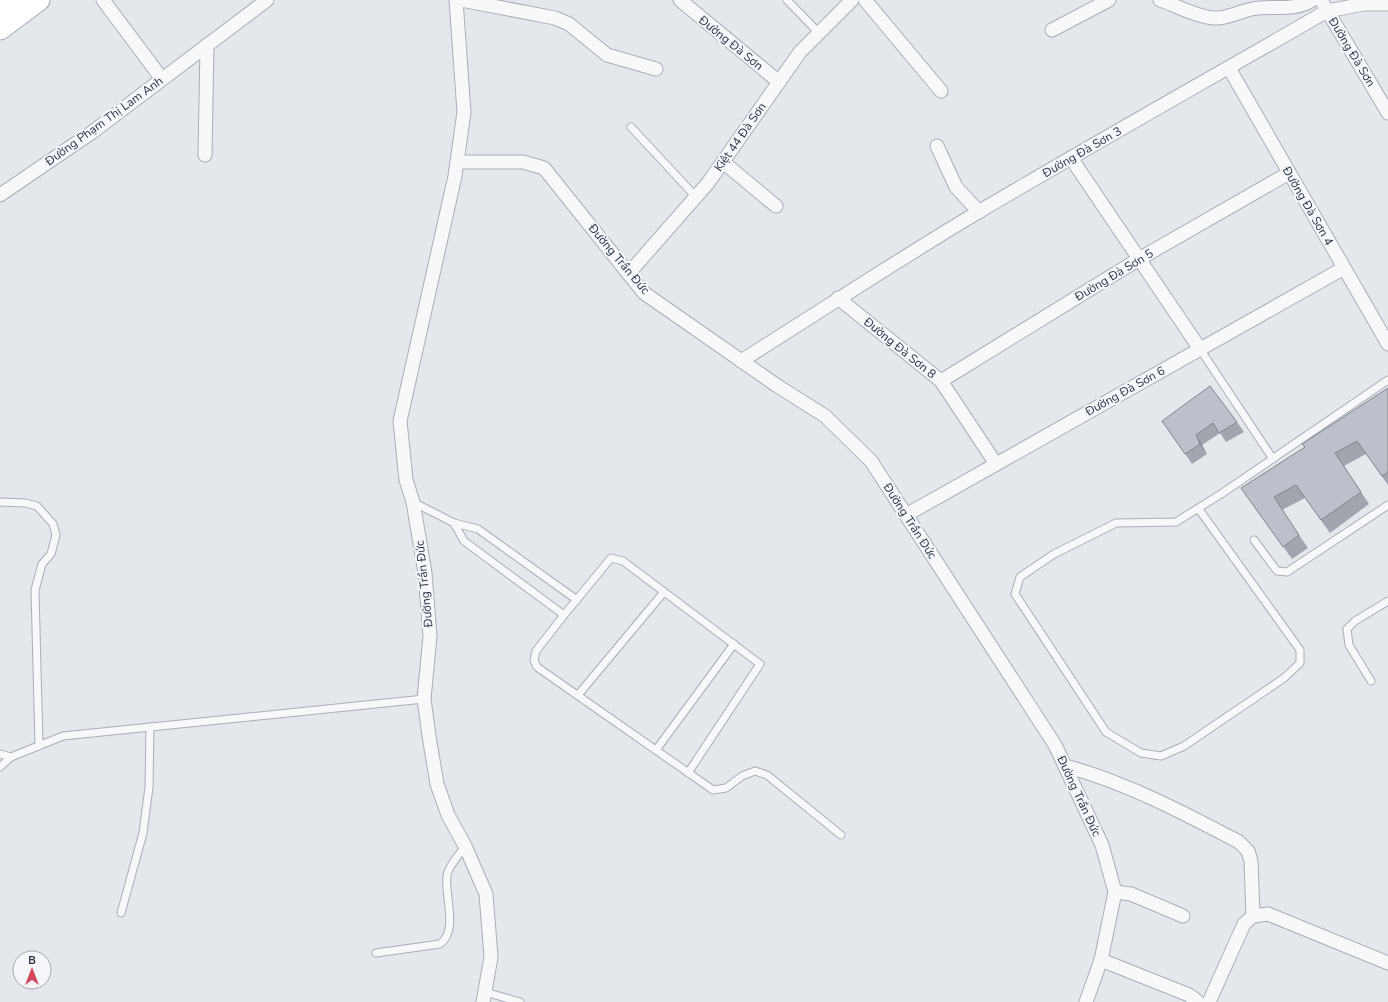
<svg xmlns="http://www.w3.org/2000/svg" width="1388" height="1002" viewBox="0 0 1388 1002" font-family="'Nunito Sans',sans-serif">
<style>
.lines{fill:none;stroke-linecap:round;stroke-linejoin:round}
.service-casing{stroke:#a9aeb7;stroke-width:9}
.minor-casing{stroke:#a9aeb7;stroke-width:15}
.primary-casing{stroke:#a3abb8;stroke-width:23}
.service{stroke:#f7f8fa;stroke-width:7}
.minor{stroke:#f7f8fa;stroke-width:13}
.primary{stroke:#fff;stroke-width:21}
.wall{fill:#a1a5ae}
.shaded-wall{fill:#83868d}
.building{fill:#bbc0ca;stroke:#83868d}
.labels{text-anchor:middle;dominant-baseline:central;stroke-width:4;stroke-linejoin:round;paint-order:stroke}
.street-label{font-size:12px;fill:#2b3445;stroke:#f4f6f9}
</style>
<rect width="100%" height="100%" fill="#e4e7ec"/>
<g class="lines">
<g class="service-casing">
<g id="service">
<polyline points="787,0 819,33"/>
<polyline points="631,127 696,197"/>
<polyline points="1200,349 1273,459"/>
<polyline points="0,502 25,503 37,506 53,524 56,535 51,554 42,564 35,590 39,746"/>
<polyline points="413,502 454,523"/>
<polyline points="1198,508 1300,650 1300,663 1284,678 1184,746 1161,756 1141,753 1106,732 1015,594 1020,577 1054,554 1116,523 1176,522 1221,494 1388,380"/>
<polyline points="1254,540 1277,571 1287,572 1388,505"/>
<polyline points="564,615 464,541 454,523 478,529 577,600"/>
<polyline points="1371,681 1349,645 1347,629 1355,621 1388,601"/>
<polyline points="578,695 664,592"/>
<polyline points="656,750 734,644"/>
<polyline points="0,754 11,757"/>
<polyline points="0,767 11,757 63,736 424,699"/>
<polyline points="688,773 760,664 623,561 611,558 564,615 536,651 534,660 537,667 713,790 726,788 742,776 755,771 767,775 841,835"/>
<polyline points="121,913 143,833 149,787 150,727"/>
<path d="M376,953l64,-9c19,-14 4,-48 7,-69 2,-10 13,-21 18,-29"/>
<polyline points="485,992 520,1002"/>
</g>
</g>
<g class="minor-casing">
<g id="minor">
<polyline points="103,0 162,79"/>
<polyline points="456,0 464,112 455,176 400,421 406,480 413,502 425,573 430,636 424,699 429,736 437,784 448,815 465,846 486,894 491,957 483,1002"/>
<polyline points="461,0 555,18 569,24 607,55 656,69"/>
<polyline points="680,0 779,82"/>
<polyline points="865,0 941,91"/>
<path d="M1160,0c15,5 31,14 47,17 16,4 30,-5 45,-8 19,-4 43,3 60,-9"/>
<polyline points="1321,0 1388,113"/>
<polyline points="1052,30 1109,0"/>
<polyline points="1229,68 1388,344"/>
<polyline points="937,146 956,187 979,212"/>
<polyline points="205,155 207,45"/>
<polyline points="1071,158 1200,349"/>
<polyline points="457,162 523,162 544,168 644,293 776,385 825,416 871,461 1055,745 1102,845 1115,892 1101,960 1189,995 1198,1002"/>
<polyline points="723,162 776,206"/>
<polyline points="0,195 91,133 267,0"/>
<polyline points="629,273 708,183 800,52 852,0"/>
<polyline points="838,298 941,381 996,464"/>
<path d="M741,361c80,-50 158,-102 239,-150 115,-68 231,-133 347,-200l37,-7h24"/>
<polyline points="941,381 1139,259 1289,173"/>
<polyline points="906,515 1344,268"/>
<path d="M1065,766c60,16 119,47 174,76l9,9 3,10 2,55"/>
<polyline points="1115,892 1131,894 1183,916"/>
<polyline points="1086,1002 1101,960"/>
<polyline points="1209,1002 1244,924 1253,916 1268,914 1388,963"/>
</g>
</g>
<g class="primary-casing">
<g id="primary">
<polyline points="0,9 13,0"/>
<polyline points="0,29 39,0"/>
</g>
</g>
<use href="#service" class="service"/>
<use href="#minor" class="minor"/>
<use href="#primary" class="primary"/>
</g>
<g class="wall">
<polygon points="1388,388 1388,485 1366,454 1344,466 1369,504 1330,533 1305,498 1282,510 1308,548 1292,559 1241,488 1305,447"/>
<polygon points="1162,421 1237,422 1244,432 1226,442 1220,433 1202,445 1207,454 1192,464"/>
</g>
<polygon class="shaded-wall" points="1196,435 1202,445 1207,454 1200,444"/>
<g class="building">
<polygon points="1210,386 1237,422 1219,433 1213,423 1196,435 1200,444 1185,454 1162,421"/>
<polygon points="1388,388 1388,472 1382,476 1357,441 1335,453 1361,492 1321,520 1296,485 1274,497 1299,535 1283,547 1241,488 1305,447 1302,444"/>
</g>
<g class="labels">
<g class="street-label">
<text transform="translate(731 43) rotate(39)">Đường Đà Sơn</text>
<text transform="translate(1352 52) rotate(59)">Đường Đà Sơn</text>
<text transform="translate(104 121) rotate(-36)">Đường Phạm Thị Lam Anh</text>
<text transform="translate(740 137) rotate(-55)">Kiệt 44 Đà Sơn</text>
<text transform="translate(1082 152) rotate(-30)">Đường Đà Sơn 3</text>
<text transform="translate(1308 206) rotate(60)">Đường Đà Sơn 4</text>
<text transform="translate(619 259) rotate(50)">Đường Trần Đức</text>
<text transform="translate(1114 275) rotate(-31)">Đường Đà Sơn 5</text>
<text transform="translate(900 348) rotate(39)">Đường Đà Sơn 8</text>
<text transform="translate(1125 391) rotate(-29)">Đường Đà Sơn 6</text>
<text transform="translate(910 521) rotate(57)">Đường Trần Đức</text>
<text transform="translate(424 584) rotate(-96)">Đường Trần Đức</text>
<text transform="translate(1079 796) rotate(65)">Đường Trần Đức</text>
</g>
</g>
<g transform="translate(32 970)"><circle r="19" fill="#f4f6f9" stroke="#a4a8b1"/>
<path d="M0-3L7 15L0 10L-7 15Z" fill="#d1495b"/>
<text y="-6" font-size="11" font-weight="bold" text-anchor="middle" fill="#2b3445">B</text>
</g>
</svg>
